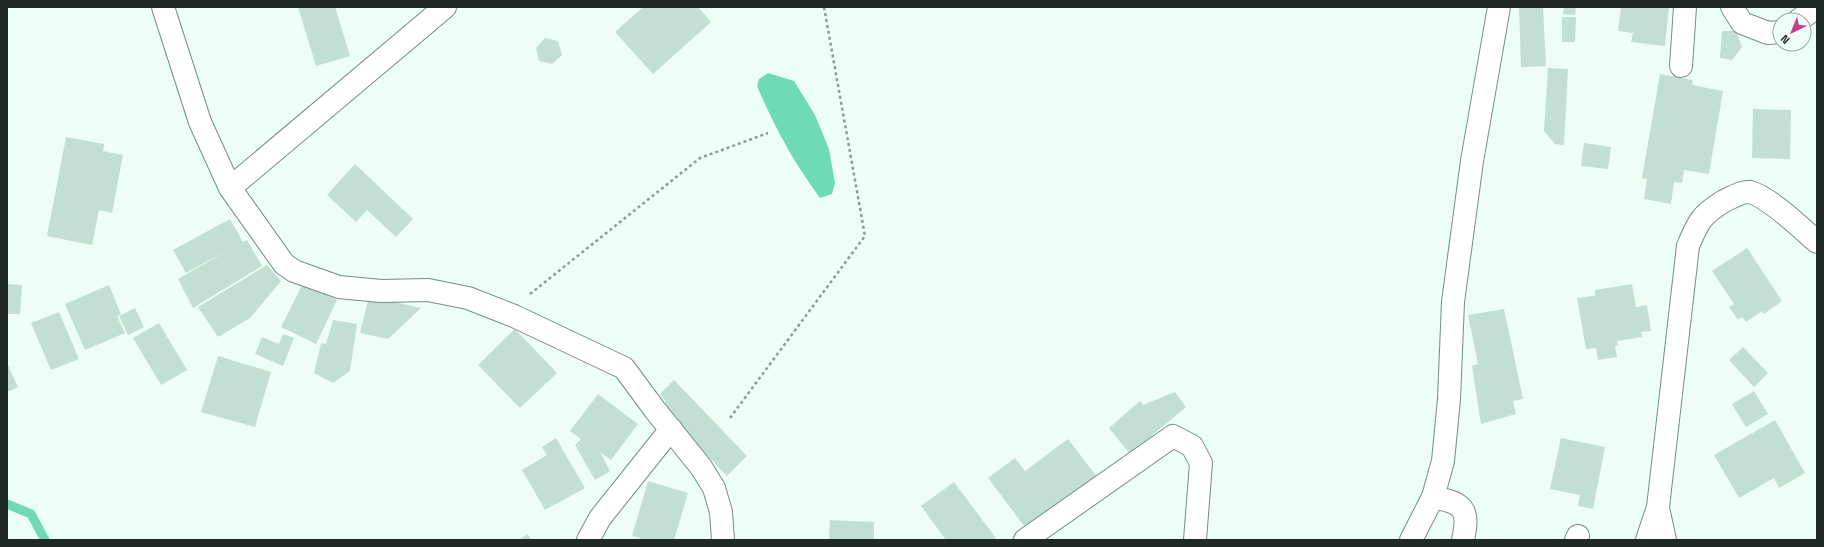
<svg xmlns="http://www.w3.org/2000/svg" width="1824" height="547" viewBox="0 0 1824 547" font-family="'Space Grotesk',sans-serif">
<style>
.water{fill:#6fdbb4}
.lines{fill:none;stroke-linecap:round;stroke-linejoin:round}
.stream{stroke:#6fdbb4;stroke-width:9}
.building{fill:#c3ded2}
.minor-casing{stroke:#748d83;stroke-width:24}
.path{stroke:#8d9b95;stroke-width:2.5;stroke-dasharray:3 3;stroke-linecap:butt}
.minor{stroke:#fff;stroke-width:22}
</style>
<rect width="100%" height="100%" fill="#edfef6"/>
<path class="water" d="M768,73l26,8 21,34 14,34 6,34 -3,11 -12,4c-27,-37 -45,-70 -63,-112l2,-7z"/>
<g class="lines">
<polyline class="stream" points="7,504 31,514 45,540"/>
</g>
<g class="building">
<polygon points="298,7 335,7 350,56 316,66"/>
<polygon points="643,7 698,7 711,22 653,74 615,32"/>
<polygon points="1519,7 1543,7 1546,66 1521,67"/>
<polygon points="1564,7 1576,7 1575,15 1563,14"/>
<polygon points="1621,7 1669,7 1665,46 1631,42 1633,33 1618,31"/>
<polygon points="1562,17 1576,17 1575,42 1562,42"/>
<polygon points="1722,31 1736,31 1742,47 1732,60 1720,58"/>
<polygon points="545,38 558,41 562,55 552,64 539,61 536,48"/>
<polygon points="1548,68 1568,69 1564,145 1555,144 1544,131"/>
<polygon points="1660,74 1693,80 1692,85 1723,91 1709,174 1684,170 1682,183 1674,182 1671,204 1644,199 1647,179 1642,178"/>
<polygon points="1753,109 1791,110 1790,159 1752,158"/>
<polygon points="66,137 104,144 103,151 123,155 112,213 99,210 92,245 47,236"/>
<polygon points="1584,143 1611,147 1608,169 1581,166"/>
<polygon points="355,164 413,219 396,237 367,210 356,222 327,195"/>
<polygon points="230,219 243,242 247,240 262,266 193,308 178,279 232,248 186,273 173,250"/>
<polygon points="1747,248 1782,301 1764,314 1762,311 1746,322 1742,317 1738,320 1729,307 1734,304 1712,271"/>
<polygon points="267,265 281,281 250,318 218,337 198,307"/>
<polygon points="303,283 337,300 316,344 281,327"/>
<polygon points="7,284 22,285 20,314 7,314"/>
<polygon points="1632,284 1636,307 1647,305 1651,331 1641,332 1642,337 1617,341 1618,345 1615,346 1617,357 1598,360 1596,348 1586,349 1577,298 1595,296 1595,290"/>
<polygon points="109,285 121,314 117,316 125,333 85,350 65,304"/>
<polygon points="369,296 421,308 388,339 360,333"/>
<polygon points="135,308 144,327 128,335 119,316"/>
<polygon points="1504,309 1523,399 1513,401 1516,414 1481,424 1472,366 1478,364 1468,315"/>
<polygon points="59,312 79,359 51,370 31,323"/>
<polygon points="333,320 357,324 350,371 333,383 314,373 321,343 326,344"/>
<polygon points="159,323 187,370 161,385 133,338"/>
<polygon points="515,329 557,373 520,408 478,365"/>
<polygon points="283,334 294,338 283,366 255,354 262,337 279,344"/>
<polygon points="1743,347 1768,373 1754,387 1729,360"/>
<polygon points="218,356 271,372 255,427 201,412"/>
<polygon points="7,363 18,387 7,392"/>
<polygon points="674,380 747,456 727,476 666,413 665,400 660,394"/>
<polygon points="1754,391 1768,414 1746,427 1732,404"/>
<polygon points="1175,392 1186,407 1130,454 1109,428 1140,401 1143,405"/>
<polygon points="598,394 638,424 611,460 600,452 610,471 595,480 575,445 581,439 570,431"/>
<polygon points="1775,420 1805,473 1779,488 1774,478 1739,498 1714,455"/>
<polygon points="556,438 585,488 545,510 522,470 547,455 542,447"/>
<polygon points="1561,438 1605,447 1593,509 1578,506 1580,495 1550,489"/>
<polygon points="1068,439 1098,478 1027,530 988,478 1015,458 1025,471"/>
<polygon points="648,481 688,493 674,540 645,540 632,536"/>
<polygon points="954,482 996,538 993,540 946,540 921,506"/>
<polygon points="830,520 874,522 874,540 829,540"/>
<polygon points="527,534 532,540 519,540"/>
</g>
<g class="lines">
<g class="minor-casing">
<g id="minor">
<polyline points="163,7 200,122 230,188 284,264 294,271 339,287 381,291 428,290 468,298 514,316 624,368 655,410 701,467 714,488 721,512 723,540"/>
<polyline points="1732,7 1742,23 1768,33 1780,32"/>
<polyline points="1799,20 1817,7"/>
<polyline points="1681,66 1685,7"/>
<polyline points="230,188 445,7"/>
<path d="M1433,497c30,6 37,11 30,43"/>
<polyline points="1658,508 1665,540"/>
<polyline points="588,540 600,518 671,429"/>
<polyline points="1025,540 1173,436 1192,446 1201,463 1195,540"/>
<polyline points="1411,540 1433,497 1443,461 1449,399 1453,302 1472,161 1499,7"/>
<polyline points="1576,540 1578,536"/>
<path d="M1647,540l11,-33 30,-261c10,-24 13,-31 36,-45 7,-3 18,-10 26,-9 19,5 51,36 67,50"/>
</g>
</g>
<g class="path">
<polyline points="530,294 700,158 768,133"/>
<polyline points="730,418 865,236 824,7"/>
</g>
<use href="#minor" class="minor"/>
</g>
<rect width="1824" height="547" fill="none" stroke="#1f2a25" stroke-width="16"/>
<g transform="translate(1792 32) rotate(223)"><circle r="19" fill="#edfef6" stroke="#9ba9a2"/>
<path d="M0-3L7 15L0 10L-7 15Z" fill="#c1418c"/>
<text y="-6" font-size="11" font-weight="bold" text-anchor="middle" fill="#1f2a25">N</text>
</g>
</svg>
